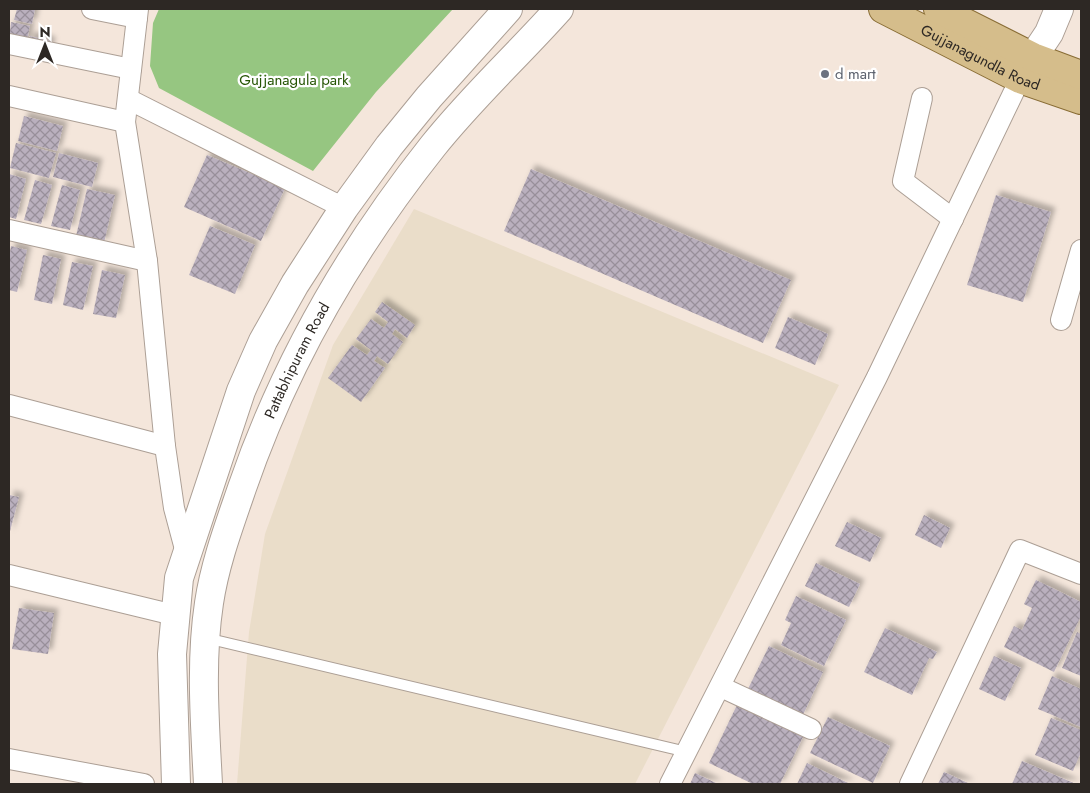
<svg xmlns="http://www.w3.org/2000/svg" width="1090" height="793" viewBox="0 0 1090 793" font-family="Jost,sans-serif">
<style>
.education{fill:#eaddc9}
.green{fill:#96c681}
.building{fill:url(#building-cross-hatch);filter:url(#shadow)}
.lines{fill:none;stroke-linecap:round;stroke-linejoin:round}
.lane-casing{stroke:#ac9f95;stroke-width:12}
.street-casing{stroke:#ac9f95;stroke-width:22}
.secondary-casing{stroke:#ac9f95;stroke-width:30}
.primary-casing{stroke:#886c34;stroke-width:30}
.lane{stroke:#fff;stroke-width:10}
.street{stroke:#fff;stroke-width:20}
.secondary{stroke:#fff;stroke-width:28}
.primary{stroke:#d5bd8b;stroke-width:28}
.worship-dot{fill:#6b7280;stroke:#fff;stroke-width:2}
.labels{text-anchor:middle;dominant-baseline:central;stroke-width:4.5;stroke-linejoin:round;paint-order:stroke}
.street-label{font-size:15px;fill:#2d2824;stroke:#fff}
.worship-label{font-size:15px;fill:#5b616d;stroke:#fff;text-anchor:start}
.park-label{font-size:15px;fill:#265504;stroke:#fff}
</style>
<defs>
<pattern id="building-cross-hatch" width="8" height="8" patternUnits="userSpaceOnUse" patternTransform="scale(1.25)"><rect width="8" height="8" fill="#bab0be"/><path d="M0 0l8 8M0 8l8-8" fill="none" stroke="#988f9a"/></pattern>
<filter id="shadow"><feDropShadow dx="4.5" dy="-4.5" stdDeviation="2.5" flood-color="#0004"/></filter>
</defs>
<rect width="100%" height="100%" fill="#f4e6db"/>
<polygon class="education" points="414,209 839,385 635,784 237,784 249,632 265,534 333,345"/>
<polygon class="green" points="159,9 453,9 376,92 313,171 159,88 150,66 153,23"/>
<g class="building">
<polygon points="17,9 35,9 32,24 14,20"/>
<polygon points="11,22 30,26 26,45 9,41"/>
<polygon points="30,36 51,41 49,50 28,45"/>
<polygon points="24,116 63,126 57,151 18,141"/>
<polygon points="16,143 56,153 49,178 10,168"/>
<polygon points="59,153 98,163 92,187 53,177"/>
<polygon points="207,155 285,188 261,241 184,207"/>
<polygon points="531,169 791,280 763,343 504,231"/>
<polygon points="9,174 26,179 16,219 9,217"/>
<polygon points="35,180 52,185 41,224 24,220"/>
<polygon points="62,185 80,190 70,230 51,226"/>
<polygon points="87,189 115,195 104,243 76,236"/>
<polygon points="996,195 1051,212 1023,302 967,285"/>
<polygon points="210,226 255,245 235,294 189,275"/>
<polygon points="11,246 27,250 17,292 9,290 9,258"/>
<polygon points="43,255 61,259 52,304 34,300"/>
<polygon points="72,262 93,266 83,310 63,305"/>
<polygon points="102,270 125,275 116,318 93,314"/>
<polygon points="382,302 415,325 407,338 395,329 392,334 403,342 388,364 377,356 374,361 385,368 361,402 328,378 352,345 367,355 371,350 356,339 371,319 384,328 388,322 375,312"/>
<polygon points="788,317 828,334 815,365 775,348"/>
<polygon points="9,495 19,497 9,535"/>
<polygon points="924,515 950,528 941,548 915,535"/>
<polygon points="847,522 881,538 870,562 835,546"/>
<polygon points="816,563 860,584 849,607 805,586"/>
<polygon points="1036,580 1081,602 1081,616 1054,672 1004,647 1014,626 1022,630 1032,608 1024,604"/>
<polygon points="796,596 846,620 824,666 781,645 791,623 785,620"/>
<polygon points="19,608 54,613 48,654 12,649"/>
<polygon points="885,628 937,652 933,659 929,658 912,695 864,672"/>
<polygon points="1077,632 1081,634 1081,676 1062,668"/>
<polygon points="769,646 823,672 802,717 747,691"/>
<polygon points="994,656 1021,668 1005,701 979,689"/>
<polygon points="1052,676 1081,689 1081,727 1038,709"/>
<polygon points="737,705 803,737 780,784 753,784 709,763"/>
<polygon points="828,717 890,746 873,783 810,753"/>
<polygon points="1051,718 1081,730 1081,752 1073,771 1035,755"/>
<polygon points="1022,761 1076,784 1012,784"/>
<polygon points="807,763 850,784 797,784"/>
<polygon points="944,772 970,784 938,784"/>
<polygon points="695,773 718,784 690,784"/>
</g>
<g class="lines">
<g class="lane-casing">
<polyline id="lane" points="206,638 687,752"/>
</g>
<g class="street-casing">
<g id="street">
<polyline points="92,9 137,18"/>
<polyline points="138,9 125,122 147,261 165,446 174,508 186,553"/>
<polyline points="9,44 131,69"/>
<polyline points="9,96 125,122"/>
<polyline points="922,98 903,181 953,219"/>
<polyline points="128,99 344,208"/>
<polyline points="9,230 147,261"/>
<polyline points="1061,320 1081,250"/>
<polyline points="9,405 165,446"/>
<polyline points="9,575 174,615"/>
<polyline points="721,687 811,729"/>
<polyline points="9,759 144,784"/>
<polyline points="670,784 877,377 1020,79"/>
<polyline points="910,784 1020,550 1081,574"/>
</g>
</g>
<g class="secondary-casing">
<g id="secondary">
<polyline points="1033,57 1049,33 1059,9"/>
<polyline points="176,784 172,654 179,578 241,391 263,341 295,284 344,208 389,146 429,97 508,9"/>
<path id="s1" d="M208,784c-3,-59 -8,-122 1,-181 6,-40 20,-77 33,-115 43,-125 109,-239 191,-342 39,-49 85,-91 126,-137"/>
</g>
</g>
<g class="primary-casing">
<g id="primary">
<path id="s2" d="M883,9l137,70 61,21"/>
<polyline points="938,9 1033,57 1081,75"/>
</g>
</g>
<use href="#lane" class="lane"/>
<use href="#street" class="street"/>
<use href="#secondary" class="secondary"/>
<use href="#primary" class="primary"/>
</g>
<circle class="worship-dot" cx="825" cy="74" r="5"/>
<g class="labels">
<g class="street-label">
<text stroke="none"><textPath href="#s2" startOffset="109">Gujjanagundla Road</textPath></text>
<text stroke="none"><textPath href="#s1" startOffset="440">Pattabhipuram Road</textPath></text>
</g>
<g class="worship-label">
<text x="835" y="74">d mart</text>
</g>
<g class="park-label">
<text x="294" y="80">Gujjanagula park</text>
</g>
</g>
<rect width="1090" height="793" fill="none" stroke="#2d2824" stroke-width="20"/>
<g transform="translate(45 45)" stroke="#ffffff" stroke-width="4" paint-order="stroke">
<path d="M0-4L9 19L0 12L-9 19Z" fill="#2d2824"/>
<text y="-8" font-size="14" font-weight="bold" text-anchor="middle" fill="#2d2824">N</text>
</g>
</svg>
